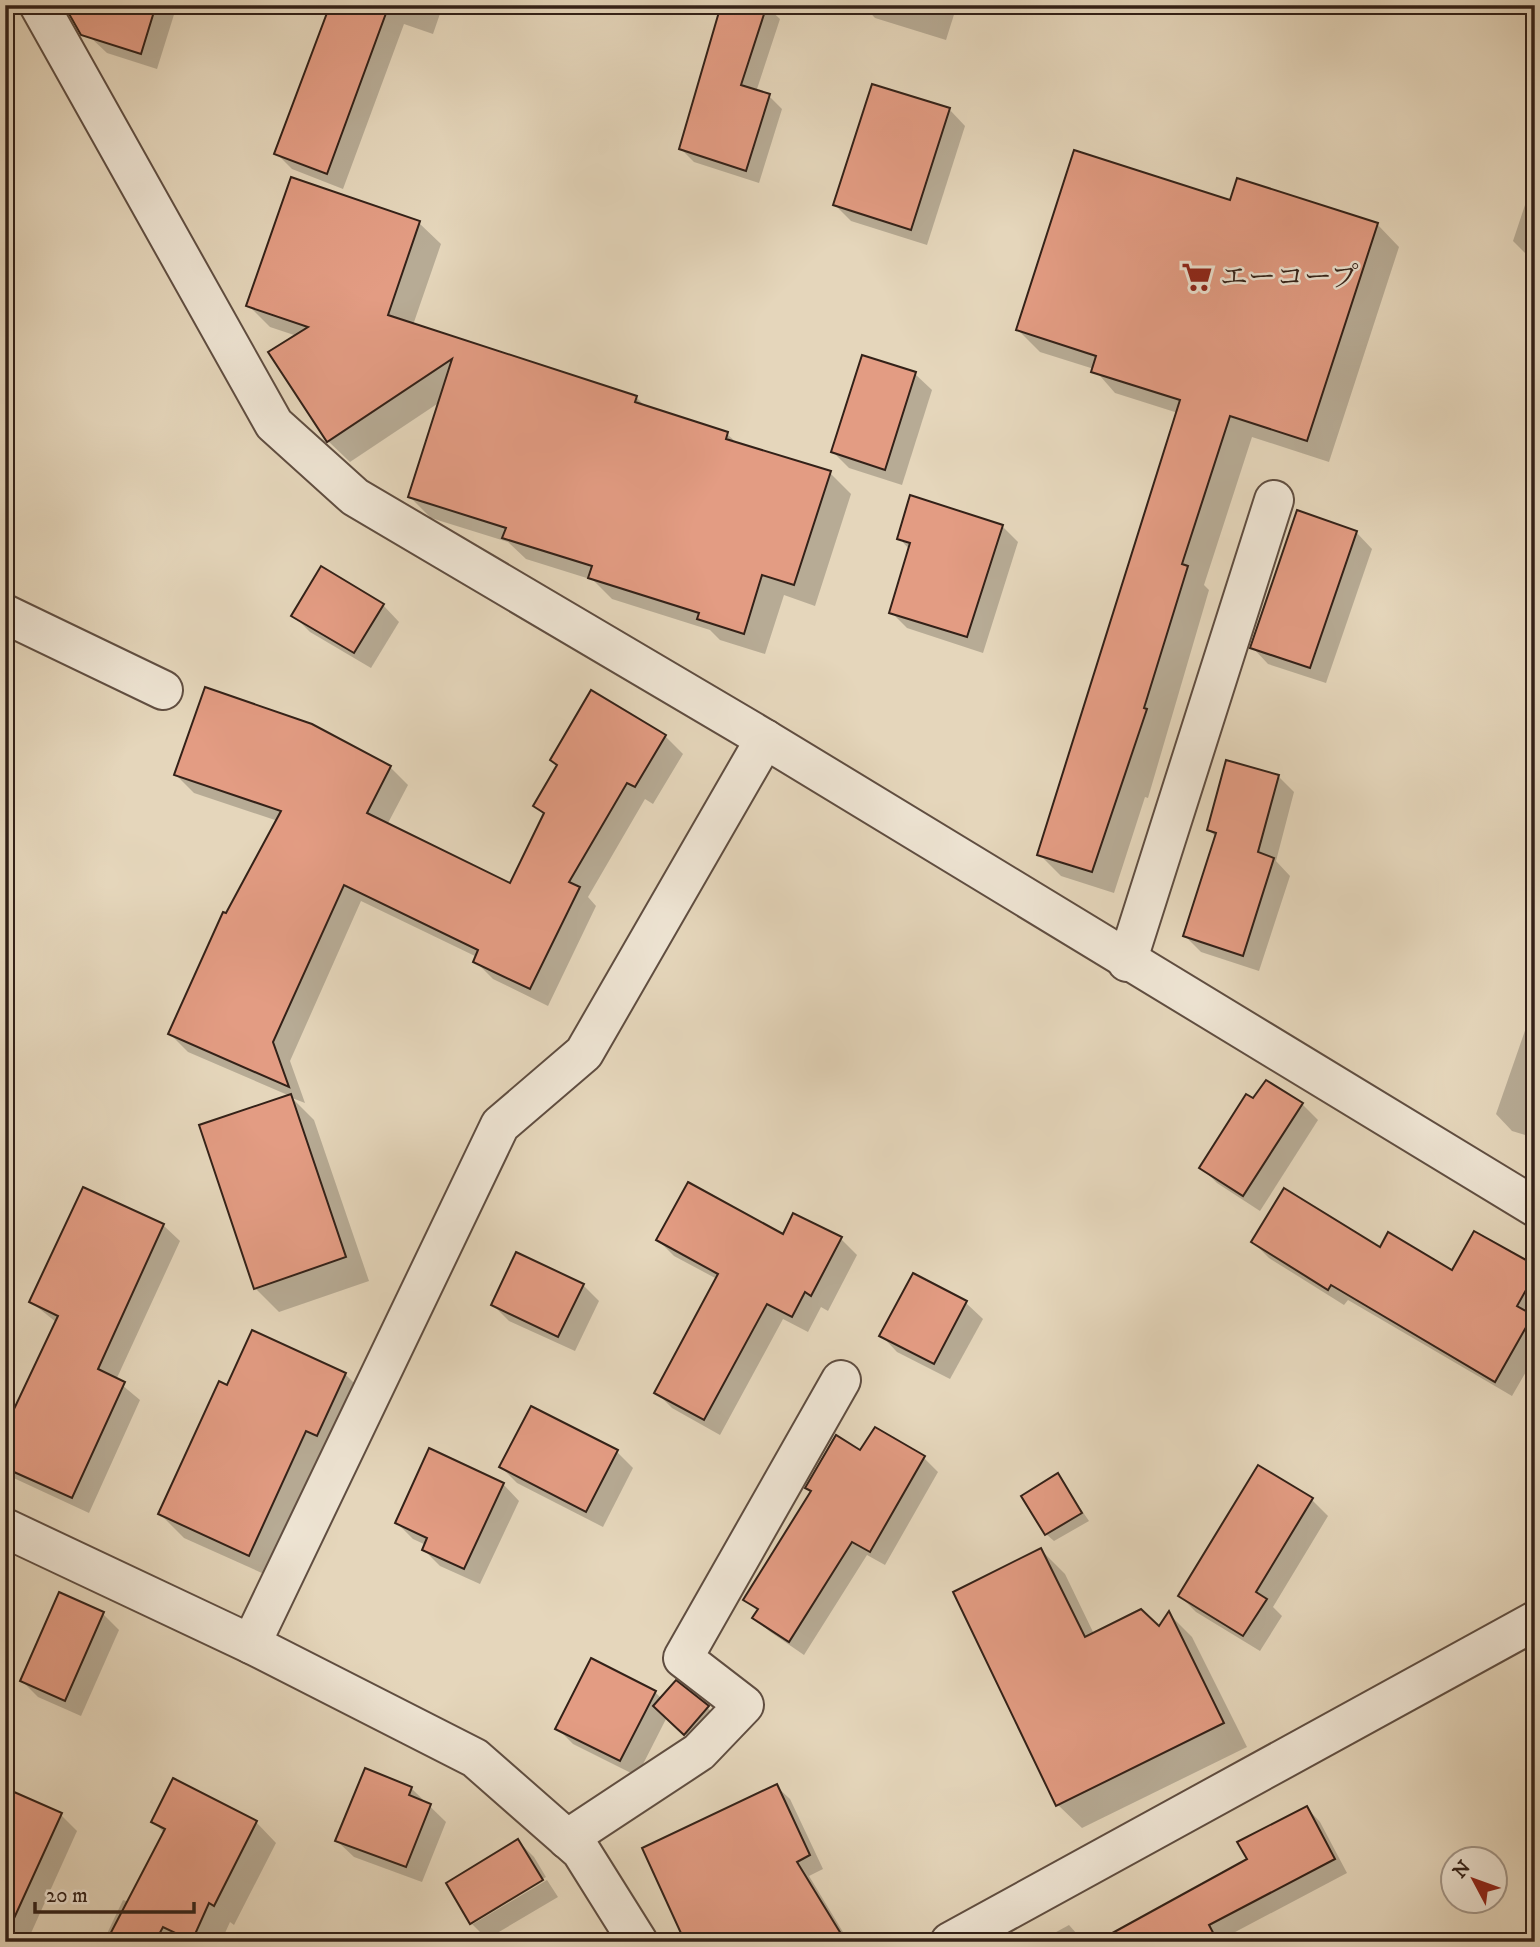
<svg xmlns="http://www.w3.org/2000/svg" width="1540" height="1947" viewBox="0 0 1540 1947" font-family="'IM FELL DW Pica','Noto Serif JP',serif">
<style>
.shadow{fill:#0003}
.building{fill:#e39c83;stroke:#332118;stroke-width:2}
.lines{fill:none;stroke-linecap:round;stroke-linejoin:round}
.minor-casing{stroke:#604e41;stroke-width:42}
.minor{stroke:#eee4d3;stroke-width:38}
.labels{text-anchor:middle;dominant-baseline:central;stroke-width:5;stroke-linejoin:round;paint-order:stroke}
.poi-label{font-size:28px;fill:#332118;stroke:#eee4d3;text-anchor:start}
</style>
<rect width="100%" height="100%" fill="#e5d6bb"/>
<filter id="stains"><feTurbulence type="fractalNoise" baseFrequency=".00286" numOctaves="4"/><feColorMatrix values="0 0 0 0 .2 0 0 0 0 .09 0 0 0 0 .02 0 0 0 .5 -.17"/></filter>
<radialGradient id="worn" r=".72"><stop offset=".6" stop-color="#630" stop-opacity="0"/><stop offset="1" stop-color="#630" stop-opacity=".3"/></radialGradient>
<g class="shadow">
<polygon points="100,5 177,5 157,69 107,53 90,37"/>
<polygon points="335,5 443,5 433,34 404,24 343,189 292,169 276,153"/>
<polygon points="863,5 957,5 946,40 875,18"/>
<polygon points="766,6 780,19 756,92 769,96 782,109 759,183 694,162 681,149"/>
<polygon points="949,109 965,126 927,245 851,221 835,205"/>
<polygon points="1535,175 1535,263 1513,241"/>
<polygon points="1231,202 1377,224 1399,247 1329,462 1252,437 1204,585 1209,590 1148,798 1145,797 1114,893 1061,876 1039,854 1178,413 1115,393 1094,369 1040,352 1018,330"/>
<polygon points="419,223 441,244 413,325 636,397 647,408 727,434 738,444 830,473 851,494 815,606 784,595 765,654 720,640 710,630 612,599 593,580 526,559 508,542 431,518 410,497 440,402 350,462 328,441 271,352 297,336 270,327 248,305"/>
<polygon points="915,374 932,390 902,485 849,468 833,452"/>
<polygon points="1002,526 1018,542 983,653 907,628 891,612 910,550 899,538"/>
<polygon points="1356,532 1372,549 1326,683 1268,664 1252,647"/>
<polygon points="383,605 399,622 371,668 310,632 294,616"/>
<polygon points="591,693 665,736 683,754 653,804 645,799 588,897 596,906 548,1006 493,979 475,961 477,957 361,901 290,1061 305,1103 292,1098 314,1120 369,1281 279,1312 255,1288 290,1096 188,1052 170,1034 227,915 278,821 194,793 176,775 390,767 408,785 387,825 511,886 545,816 535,806 559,766"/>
<polygon points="1278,776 1294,792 1276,861 1290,876 1259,971 1201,952 1185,936 1216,837 1209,830"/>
<polygon points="1527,1025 1535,1027 1535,1138 1512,1131 1496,1114"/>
<polygon points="1302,1104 1318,1120 1260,1211 1217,1183 1201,1167"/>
<polygon points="163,1225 180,1241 116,1380 140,1400 89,1513 5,1474 5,1432 56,1322 31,1302"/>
<polygon points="783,1236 841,1239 857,1255 828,1311 821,1307 808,1332 783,1319 720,1435 672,1408 656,1392 717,1279 674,1256 658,1240"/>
<polygon points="1253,1242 1380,1249 1453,1272 1535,1267 1535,1356 1512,1396 1348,1300 1344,1305 1269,1258"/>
<polygon points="913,1275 966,1303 983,1319 950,1379 897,1352 881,1335"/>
<polygon points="583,1285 599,1301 575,1351 509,1321 493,1305"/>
<polygon points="345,1374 369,1398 273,1578 184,1538 160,1514 228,1387"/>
<polygon points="617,1452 633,1468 603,1527 517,1483 501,1467"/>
<polygon points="861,1452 924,1458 938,1472 885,1565 867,1555 804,1655 769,1631 754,1617 758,1612 746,1599 812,1493 807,1488"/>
<polygon points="1058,1476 1089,1521 1054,1541 1046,1534"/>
<polygon points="503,1484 519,1501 480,1584 440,1566 424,1550 426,1545 413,1539 397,1523"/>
<polygon points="1312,1500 1328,1516 1273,1607 1282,1616 1260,1651 1196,1612 1180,1596"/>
<polygon points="1041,1550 1065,1574 1094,1634 1160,1629 1169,1614 1192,1637 1247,1747 1082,1828 1058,1805"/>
<polygon points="60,1595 103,1614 119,1630 81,1716 38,1697 22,1681"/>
<polygon points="677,1683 716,1715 693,1741 667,1717 637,1776 573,1744 557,1728 655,1692 662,1699"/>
<polygon points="776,1786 790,1799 823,1869 809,1876 849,1942 703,1942"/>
<polygon points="411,1788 446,1822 422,1882 354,1857 337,1841"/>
<polygon points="5,1790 61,1815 77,1831 27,1942 5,1942"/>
<polygon points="1307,1808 1320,1822 1347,1873 1222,1939 1223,1942 1100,1942 1249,1860"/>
<polygon points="153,1821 256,1822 276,1843 234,1925 230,1922 221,1942 103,1942 123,1900 129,1902 165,1834"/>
<polygon points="518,1841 534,1857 546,1877 473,1920 473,1924 547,1880 558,1897 487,1939 471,1923"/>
<polygon points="1069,1925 1084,1942 1038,1942"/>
</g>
<g class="building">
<polygon points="64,5 156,5 141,54 81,35"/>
<polygon points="330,5 389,5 327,174 274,154"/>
<polygon points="721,5 767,5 741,85 770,94 746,171 679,149"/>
<polygon points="872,84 950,108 911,230 833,205"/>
<polygon points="1074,150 1230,200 1237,178 1378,223 1307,441 1230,416 1182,564 1188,566 1144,708 1147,709 1092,872 1037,855 1180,400 1091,372 1096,356 1016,330"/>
<polygon points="291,177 420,221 388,315 637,396 635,402 728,432 726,439 831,471 794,585 762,575 744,634 697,619 699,613 588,578 592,566 502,538 506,528 408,497 452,359 327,442 268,352 308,327 246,306"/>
<polygon points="862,355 916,372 885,470 831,452"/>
<polygon points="910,495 1003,525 967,637 889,613 910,543 897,539"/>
<polygon points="1297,510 1357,531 1310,668 1250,648"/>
<polygon points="321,566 384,604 354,653 291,616"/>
<polygon points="205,687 312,724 391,766 367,813 510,883 544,813 533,806 557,765 550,760 591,690 666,735 635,787 627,783 569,882 580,887 530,989 473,962 478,950 344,885 273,1042 289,1087 168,1034 223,912 226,913 281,811 174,775"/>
<polygon points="1226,760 1279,775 1258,852 1274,858 1243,956 1183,936 1216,833 1207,830"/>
<polygon points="1266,1080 1303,1103 1243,1196 1199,1168 1246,1094 1253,1098"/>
<polygon points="291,1094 346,1257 254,1289 199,1125"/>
<polygon points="688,1182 783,1234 793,1213 842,1237 811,1296 805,1292 792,1317 767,1304 704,1420 654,1393 718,1274 656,1240"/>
<polygon points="83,1187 164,1224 98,1369 125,1382 72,1498 5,1468 5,1428 58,1316 29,1302"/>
<polygon points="1284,1188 1380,1247 1388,1232 1452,1270 1474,1231 1535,1265 1535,1274 1517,1306 1533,1315 1495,1382 1331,1285 1328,1290 1251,1242"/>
<polygon points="516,1252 584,1284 558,1337 491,1305"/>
<polygon points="913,1273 967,1301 934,1364 879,1336"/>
<polygon points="252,1330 346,1373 317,1436 306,1431 249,1556 158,1514 219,1381 227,1385"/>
<polygon points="531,1406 618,1450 586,1512 499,1467"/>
<polygon points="875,1427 925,1456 870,1552 852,1542 789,1642 752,1618 758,1609 743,1600 811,1491 805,1488 836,1435 860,1450"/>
<polygon points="429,1448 504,1483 464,1569 422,1550 427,1538 395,1523"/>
<polygon points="1258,1465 1313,1498 1256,1592 1267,1599 1243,1636 1178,1596"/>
<polygon points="1058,1473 1082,1513 1045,1535 1021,1496"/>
<polygon points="1041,1548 1085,1637 1141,1609 1159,1626 1169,1611 1224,1723 1056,1806 953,1592"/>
<polygon points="59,1592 104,1612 65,1701 20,1681"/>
<polygon points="591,1658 656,1691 620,1761 555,1729"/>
<polygon points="676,1680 709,1706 684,1735 653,1706"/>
<polygon points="365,1768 412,1787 409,1795 431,1804 406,1867 335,1841"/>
<polygon points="173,1778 257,1821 214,1906 209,1903 192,1941 163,1927 155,1942 106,1942 165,1829 151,1822"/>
<polygon points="777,1784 810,1855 797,1862 846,1942 685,1942 642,1848"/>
<polygon points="5,1788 62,1813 5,1938"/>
<polygon points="1307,1806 1335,1859 1209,1925 1218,1942 1096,1942 1247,1859 1237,1842"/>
<polygon points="518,1839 543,1880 470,1924 446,1883"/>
</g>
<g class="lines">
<g class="minor-casing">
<g id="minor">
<polyline points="39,5 274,424 355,497 765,739 1535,1207"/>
<polyline points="5,614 163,690"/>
<polyline points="1127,962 1274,500"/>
<polyline points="5,1528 251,1644 475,1758 581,1851 638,1942"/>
<polyline points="251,1644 500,1125 584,1053 765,739"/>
<polyline points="567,1839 699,1752 744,1705 683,1658 841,1380"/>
<polyline points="950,1942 1535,1621"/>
</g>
</g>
<use href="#minor" class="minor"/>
</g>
<defs>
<g id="supermarket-bare" transform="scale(2.415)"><path d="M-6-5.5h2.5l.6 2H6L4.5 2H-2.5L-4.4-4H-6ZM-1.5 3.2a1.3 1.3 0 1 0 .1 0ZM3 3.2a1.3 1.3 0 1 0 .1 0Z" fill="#8f2418" stroke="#eee4d3" stroke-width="2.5" paint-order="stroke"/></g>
</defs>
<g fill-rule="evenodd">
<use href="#supermarket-bare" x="1197" y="277"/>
</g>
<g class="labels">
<g class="poi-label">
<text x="1220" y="277">エーコープ</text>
</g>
</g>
<rect width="1540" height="1947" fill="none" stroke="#e5d6bb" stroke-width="28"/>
<rect x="7" y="7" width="1526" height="1933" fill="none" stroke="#332118" stroke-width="3.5"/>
<rect x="14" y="14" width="1512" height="1919" fill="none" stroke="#332118" stroke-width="2"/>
<g transform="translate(1474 1880) rotate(311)"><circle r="33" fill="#eee4d3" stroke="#a39688" stroke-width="2"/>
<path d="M0-5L12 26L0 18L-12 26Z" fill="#8f2418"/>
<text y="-10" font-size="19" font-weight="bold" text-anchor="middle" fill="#332118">N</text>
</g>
<path d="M35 1902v10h159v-10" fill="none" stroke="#332118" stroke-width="3.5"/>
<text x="46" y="1902" font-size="21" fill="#332118" stroke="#eee4d3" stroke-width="5" paint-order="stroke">20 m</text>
<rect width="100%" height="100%" filter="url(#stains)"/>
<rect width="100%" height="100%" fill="url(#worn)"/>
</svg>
